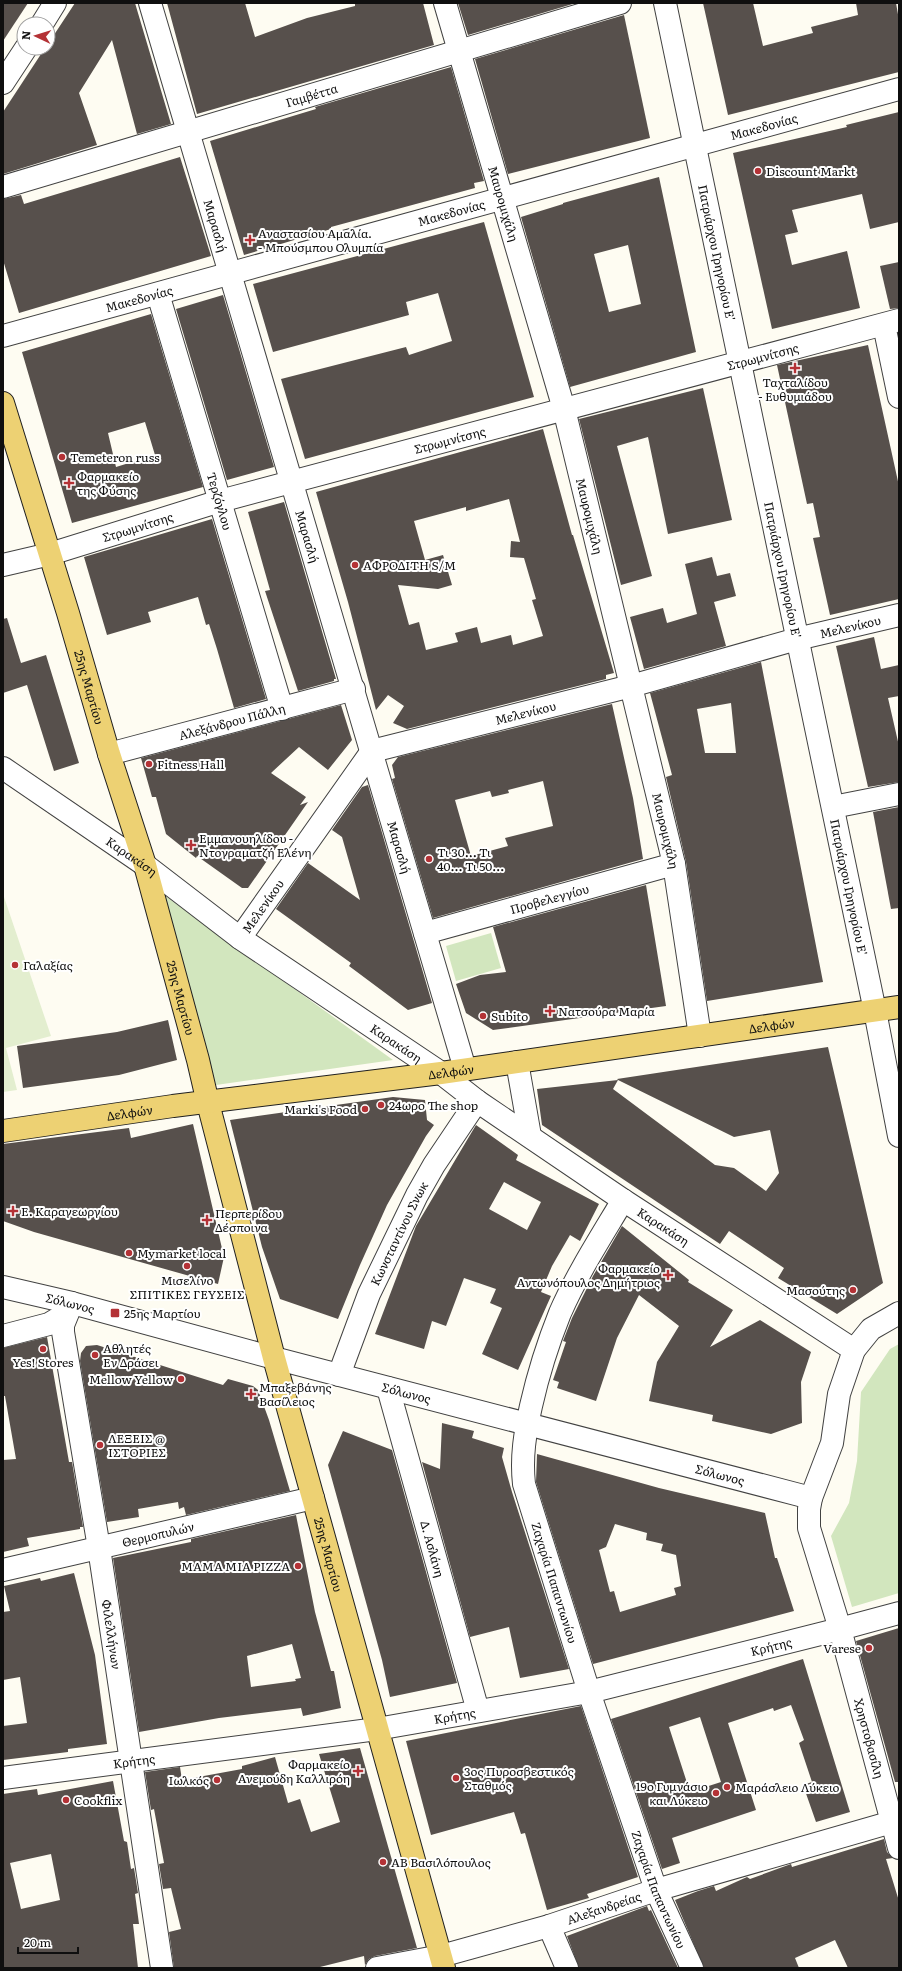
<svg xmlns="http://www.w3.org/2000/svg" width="902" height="1971" viewBox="0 0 902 1971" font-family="Literata,serif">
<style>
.green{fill:#d2e6be}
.pitch{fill:#e3eecf}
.building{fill:#57504c;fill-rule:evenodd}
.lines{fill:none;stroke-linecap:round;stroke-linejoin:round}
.minor-casing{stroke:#424242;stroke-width:24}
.major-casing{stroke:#202020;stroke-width:24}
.minor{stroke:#fff;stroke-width:22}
.major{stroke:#edd173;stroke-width:22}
.poi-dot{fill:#b43236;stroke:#fff;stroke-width:1.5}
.labels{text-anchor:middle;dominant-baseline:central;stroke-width:4;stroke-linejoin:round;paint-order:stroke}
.street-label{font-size:12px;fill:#0f0f0f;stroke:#fff}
.poi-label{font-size:12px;fill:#0f0f0f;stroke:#fff;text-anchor:start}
</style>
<rect width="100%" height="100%" fill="#fefcf2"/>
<g class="green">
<polygon points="164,895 393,1060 216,1085"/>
<polygon points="491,933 501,968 456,981 446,946"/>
<polygon points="899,1344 899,1593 852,1607 831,1536 849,1503 857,1461 861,1392 890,1349"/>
</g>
<polygon class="pitch" points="3,894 51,1036 6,1048 17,1090 3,1092"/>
<g class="building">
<polygon points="3,3 28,3 3,41"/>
<polygon points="75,3 135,3 171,124 137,134 112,40 79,93 97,145 3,174 3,112 45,48 48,48 48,44"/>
<polygon points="167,3 245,3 255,37 307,18 355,6 355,3 423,3 434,45 197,114"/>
<polygon points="458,3 576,3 468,35"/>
<polygon points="703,3 753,3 763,46 813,33 811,27 858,15 856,3 896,3 899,20 899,72 728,115"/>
<polygon points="624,15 650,138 508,174 475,59"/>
<polygon points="451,67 484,181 474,183 475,188 331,227 331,229 244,255 210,141 316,109 315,107"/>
<polygon points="899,112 899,222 870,229 862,194 792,210 798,232 785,235 792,265 847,251 860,308 772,329 733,153 847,127 846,125"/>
<polygon points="180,157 211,256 19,313 3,260 3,199 21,195 24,204"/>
<path d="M659,177l37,175 -126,35 -49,-170 42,-13v-1zM628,245l13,59 -32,8 -15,-58z"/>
<polygon points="484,222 534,397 305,459 281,379 406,347 409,355 452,341 438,293 406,302 409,315 273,352 253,284"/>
<polygon points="899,262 899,308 890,309 880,266"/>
<polygon points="223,295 274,467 227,480 176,309"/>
<path d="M151,314l52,173 -131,36 -50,-171zM145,422l10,33 -39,12 -8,-34z"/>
<polygon points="868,345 899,486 899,599 830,615 813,538 820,537 813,503 807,504 777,365"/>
<polygon points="703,388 732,520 668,534 648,437 617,446 652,576 621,585 579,419"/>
<path d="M543,429l29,106h1l41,138 -8,2v4l-199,50 -14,-6 11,-17 -16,-11 -12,15 -28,-108 -32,-110zM509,499l11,43 -9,-1 -1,16 14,1 12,41 -4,1 11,36 -30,9 -2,-10 -30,8 -4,-16 -22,6 3,9 -32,8 -7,-28 -10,3 -11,-40 40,4 14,-4 -9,-30 -18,5 -11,-39 52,-14v4z"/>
<polygon points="284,502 336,679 334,679 334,681 298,691 265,591 270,590 248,512"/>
<polygon points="212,519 266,699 234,708 217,649 209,624 206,625 198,597 148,612 151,622 107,635 84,557"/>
<polygon points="712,557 717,576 730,573 736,596 714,602 726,646 644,669 630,617 663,608 667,623 697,614 685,564"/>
<polygon points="7,618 21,663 46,655 79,763 54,771 27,685 3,693 3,619"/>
<polygon points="874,637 881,669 899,665 899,696 888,698 899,746 899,782 868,787 836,646"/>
<path d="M761,662l62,320 -116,19 -21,-139 -20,-85 6,-2 -22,-82zM731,703l5,50h-31l-8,-44z"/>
<path d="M612,704l21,94 10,61 -210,59 -41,-139 3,-1 -3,-13 6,-8zM543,781l10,45 -48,12 3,8 -37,10 -16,-56 35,-9 2,6 17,-4 -1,-3z"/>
<polygon points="341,705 352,740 328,770 299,747 271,773 306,797 300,805 308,802 248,888 242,888 197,856 196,858 166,834 156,797 152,797 141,758"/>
<polygon points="368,785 432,1003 408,1010 349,966 351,963 276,909 308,863 360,900 342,837 332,830 362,787"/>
<polygon points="899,807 899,908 891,909 873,812"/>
<polygon points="646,885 666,1006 493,1030 466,1013 456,984 480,975 506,972 493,927"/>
<polygon points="168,1020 177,1060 119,1075 23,1088 17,1046 117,1032"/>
<path d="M828,1047l55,236 -46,31 -59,-36 6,-10 -55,-37 -9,13 -178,-119 -5,-36 81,-9 -1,-1zM618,1080l116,57 36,-7 9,43 -13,18 -32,-23 -19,-3 -102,-76z"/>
<polygon points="393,1097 425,1100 427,1120 434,1125 426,1136 387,1205 360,1265 338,1319 280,1299 262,1247 230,1120"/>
<polygon points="193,1124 224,1257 218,1284 34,1232 3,1221 3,1144 129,1128 131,1138"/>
<path d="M476,1125l42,30 -2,5 83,44 -19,37 -10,-6 -18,31 -11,26 10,4 -33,74 -36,-16 20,-46 -12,-5 6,-14 -32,-11 -18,48 -14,-5 -8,28 -49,-15 41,-108zM504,1182l37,20 -14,28 -38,-21z"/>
<polygon points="622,1226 689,1280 688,1282 733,1310 710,1347 760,1320 811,1352 801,1382 802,1423 771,1434 712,1421 713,1415 649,1401 657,1362 679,1326 639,1295 617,1338 596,1401 557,1388 559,1382 553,1380 566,1342 563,1341 572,1318 593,1276"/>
<polygon points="47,1337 69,1462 72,1462 83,1527 80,1527 80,1529 27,1538 29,1546 3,1552 3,1460 16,1459 5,1396 3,1396 3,1348"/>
<polygon points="97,1345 223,1385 228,1379 253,1386 258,1390 269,1420 290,1491 186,1515 184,1507 179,1509 178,1502 138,1509 139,1517 107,1522 80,1361 81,1353 86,1346"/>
<polygon points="442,1423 474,1431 472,1438 504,1448 502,1457 512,1492 569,1669 520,1678 509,1627 470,1637 422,1462 440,1469"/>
<polygon points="343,1431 392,1450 457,1683 390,1697 382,1660 328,1465"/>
<path d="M537,1454l122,34 106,25 10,45h2l17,53 -201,53 -57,-182zM615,1524l32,9 -1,7 17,4 -2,7 15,4 5,31 -7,2 2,7 -56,17 -6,-21 -4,1 -11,-42 7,-3z"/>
<path d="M296,1515l19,97 16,59h3l7,37 -38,8 -2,-8 -82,10 -80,14 -26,-174 78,-16v-3zM292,1644l9,34 -6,1 1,2 -45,6 -4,-31z"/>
<polygon points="74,1573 95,1655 107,1744 68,1749 68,1752 3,1760 3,1726 27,1723 20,1677 3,1680 3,1612 10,1611 4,1586 40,1578 41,1581"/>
<polygon points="899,1628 899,1782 895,1782 856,1641"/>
<path d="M803,1659l47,153 -34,10 -13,-37 9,-3 -13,-39 5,-3 -13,-35 -17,6 -1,-3 -45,15 28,87 -84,28 8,25 -18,6 -51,-150zM700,1717l21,65 -31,10 -21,-65z"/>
<polygon points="581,1706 638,1877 587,1894 589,1898 547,1910 525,1833 521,1834 514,1812 431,1835 406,1741"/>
<polygon points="360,1748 417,1948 375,1956 369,1959 365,1965 364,1956 316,1968 174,1968 169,1932 181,1929 171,1888 163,1889 159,1864 164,1863 154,1809 151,1810 145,1772 180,1767 182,1780 242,1769 242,1766 275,1757 288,1803 300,1799 311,1832 340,1822 319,1754"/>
<path d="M113,1781l11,60 3,1 4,27 3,-1 4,25 -3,1 4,30h-6l5,44h-135v-174l34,-5 1,6zM51,1854l9,46 -39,9 -11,-46z"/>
<polygon points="884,1839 887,1852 893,1858 886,1859 899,1901 899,1968 848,1968 835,1940 795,1958 799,1968 704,1968 675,1900 698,1891 714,1886 716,1891 747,1877 750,1879 791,1864 792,1867"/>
<polygon points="647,1906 649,1911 651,1910 678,1968 579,1968 567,1936"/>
</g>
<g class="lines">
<g class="minor-casing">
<g id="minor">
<path id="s1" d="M150,3l315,1066"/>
<path id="s2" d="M445,3l119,406 110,455 26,172"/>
<path id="s3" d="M665,3l210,1008 24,125"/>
<polyline points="42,24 55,3"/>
<polyline points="3,83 26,48"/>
<path id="s4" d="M3,187l617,-184"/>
<path id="s5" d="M158,294l124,415"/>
<polyline points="884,325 899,397"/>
<path id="s6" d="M3,336l896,-247"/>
<path id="s7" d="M3,565l47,-11 170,-53 679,-181"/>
<path id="s8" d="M109,754l245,-65"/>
<path id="s9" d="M3,768l142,97 95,73 201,135 36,28 146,99 231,150"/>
<polyline points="833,807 899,794"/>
<path id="s10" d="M425,933l249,-69"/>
<path id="s11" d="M240,938l132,-187 259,-65 166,-47 102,-24"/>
<polyline points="517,1062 530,1136"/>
<path id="s12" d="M623,1200c-22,37 -46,74 -63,113 -12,30 -22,62 -29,93 -6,27 -10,51 -7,78l65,208 67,198 36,78"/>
<path id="s13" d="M3,1287l69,16 202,55 537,140"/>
<path id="s14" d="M72,1303l-9,22v7l36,216 63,420"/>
<path id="s15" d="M899,1313l-28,16 -17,21 -15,44 -7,49 -21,55 -2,11v19l31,101 59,219"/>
<polyline points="3,1336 49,1324 59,1318 70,1305"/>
<path id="s16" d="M339,1375l30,-81 48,-99 17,-30 43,-64"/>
<path id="s17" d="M388,1388l90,323"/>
<path id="s18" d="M3,1570l310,-72"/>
<path id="s19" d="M3,1778l374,-49 212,-37 251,-63 59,-16"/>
<polyline points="549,1926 567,1968"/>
<path id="s20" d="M377,1968l64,-12 108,-30 107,-36 243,-70"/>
</g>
</g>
<g class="major-casing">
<g id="major">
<path id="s21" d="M3,403l65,210 41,141 36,111 53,195 10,43 66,255 170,610"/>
<path id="s22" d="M3,1131l170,-25 268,-33 458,-66"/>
</g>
</g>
<use href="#minor" class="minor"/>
<use href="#major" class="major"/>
</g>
<g class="poi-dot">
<circle cx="758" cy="171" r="4"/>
<path d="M248 234h4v4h4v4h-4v4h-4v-4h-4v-4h4z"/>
<path d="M793 362h4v4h4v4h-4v4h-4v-4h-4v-4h4z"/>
<circle cx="62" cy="457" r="4"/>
<path d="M67 477h4v4h4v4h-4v4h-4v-4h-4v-4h4z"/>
<circle cx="355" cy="565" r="4"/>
<circle cx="149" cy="764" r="4"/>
<path d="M189 839h4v4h4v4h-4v4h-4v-4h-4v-4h4z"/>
<circle cx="429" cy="859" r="4"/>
<circle cx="15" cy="965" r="4"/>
<path d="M548 1005h4v4h4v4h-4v4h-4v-4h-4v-4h4z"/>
<circle cx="483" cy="1016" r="4"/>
<circle cx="381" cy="1105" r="4"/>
<circle cx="365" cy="1109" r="4"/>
<path d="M11 1205h4v4h4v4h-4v4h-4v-4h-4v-4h4z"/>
<path d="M205 1214h4v4h4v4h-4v4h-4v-4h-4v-4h4z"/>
<circle cx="129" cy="1253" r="4"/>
<circle cx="187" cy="1266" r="4"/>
<path d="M666 1269h4v4h4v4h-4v4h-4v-4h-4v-4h4z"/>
<circle cx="853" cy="1290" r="4"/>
<rect x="110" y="1308" width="10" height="10" rx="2"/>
<circle cx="43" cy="1349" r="4"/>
<circle cx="95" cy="1355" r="4"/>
<circle cx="181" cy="1379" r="4"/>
<path d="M249 1388h4v4h4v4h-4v4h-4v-4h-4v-4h4z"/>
<circle cx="100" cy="1445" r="4"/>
<circle cx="298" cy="1566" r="4"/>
<circle cx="869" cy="1648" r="4"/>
<path d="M356 1765h4v4h4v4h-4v4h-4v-4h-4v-4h4z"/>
<circle cx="456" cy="1778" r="4"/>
<circle cx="217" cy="1780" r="4"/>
<circle cx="727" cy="1787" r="4"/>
<circle cx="716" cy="1793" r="4"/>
<circle cx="66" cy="1800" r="4"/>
<circle cx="383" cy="1862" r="4"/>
</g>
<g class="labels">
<g class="street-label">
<text stroke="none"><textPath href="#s4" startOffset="322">Γαμβέττα</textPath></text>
<text stroke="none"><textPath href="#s6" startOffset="789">Μακεδονίας</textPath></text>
<text stroke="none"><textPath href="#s2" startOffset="209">Μαυρομιχάλη</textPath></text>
<text stroke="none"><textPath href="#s6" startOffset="465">Μακεδονίας</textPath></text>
<text stroke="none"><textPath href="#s1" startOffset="232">Μαρασλή</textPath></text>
<text stroke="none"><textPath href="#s3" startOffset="255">Πατριάρχου Γρηγορίου Ε'</textPath></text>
<text stroke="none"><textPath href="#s6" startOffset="141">Μακεδονίας</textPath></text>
<text stroke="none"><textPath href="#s7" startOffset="788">Στρωμνίτσης</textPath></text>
<text stroke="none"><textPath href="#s7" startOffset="464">Στρωμνίτσης</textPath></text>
<text stroke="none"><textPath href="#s5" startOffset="216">Τερζόγλου</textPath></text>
<text stroke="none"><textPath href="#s2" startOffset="533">Μαυρομιχάλη</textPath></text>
<text stroke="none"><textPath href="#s7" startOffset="140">Στρωμνίτσης</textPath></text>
<text stroke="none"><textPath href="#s1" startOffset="556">Μαρασλή</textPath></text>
<text stroke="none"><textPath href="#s3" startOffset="579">Πατριάρχου Γρηγορίου Ε'</textPath></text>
<text stroke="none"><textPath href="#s11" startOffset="723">Μελενίκου</textPath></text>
<text stroke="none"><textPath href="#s21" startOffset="297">25ης Μαρτίου</textPath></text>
<text stroke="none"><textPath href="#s11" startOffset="387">Μελενίκου</textPath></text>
<text stroke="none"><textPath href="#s8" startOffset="127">Αλεξάνδρου Πάλλη</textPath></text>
<text stroke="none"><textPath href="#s2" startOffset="857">Μαυρομιχάλη</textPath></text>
<text stroke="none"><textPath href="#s1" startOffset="880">Μαρασλή</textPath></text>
<text stroke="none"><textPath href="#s9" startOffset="156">Καρακάση</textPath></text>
<text stroke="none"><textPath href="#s3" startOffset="903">Πατριάρχου Γρηγορίου Ε'</textPath></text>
<text stroke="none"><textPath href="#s10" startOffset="129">Προβελεγγίου</textPath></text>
<text stroke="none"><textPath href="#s11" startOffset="39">Μελενίκου</textPath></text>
<text stroke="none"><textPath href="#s21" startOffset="621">25ης Μαρτίου</textPath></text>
<text stroke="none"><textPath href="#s22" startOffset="776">Δελφών</textPath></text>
<text stroke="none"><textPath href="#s9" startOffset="480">Καρακάση</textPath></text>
<text stroke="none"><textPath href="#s22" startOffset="452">Δελφών</textPath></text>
<text stroke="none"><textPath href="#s22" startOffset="128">Δελφών</textPath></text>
<text stroke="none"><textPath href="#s9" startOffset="804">Καρακάση</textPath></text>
<text stroke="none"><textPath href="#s16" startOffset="154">Κωνσταντίνου Σνωκ</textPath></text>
<text stroke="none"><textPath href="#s13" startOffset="69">Σόλωνος</textPath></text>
<text stroke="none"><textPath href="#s13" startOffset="417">Σόλωνος</textPath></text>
<text stroke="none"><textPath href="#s13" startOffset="741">Σόλωνος</textPath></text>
<text stroke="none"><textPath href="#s18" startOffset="159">Θερμοπυλών</textPath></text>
<text stroke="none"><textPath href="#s17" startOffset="167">Δ. Ασλάνη</textPath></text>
<text stroke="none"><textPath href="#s21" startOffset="1197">25ης Μαρτίου</textPath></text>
<text stroke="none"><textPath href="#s12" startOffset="409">Ζαχαρία Παπαντωνίου</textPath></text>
<text stroke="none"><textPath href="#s14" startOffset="337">Φιλελλήνων</textPath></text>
<text stroke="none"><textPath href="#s19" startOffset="780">Κρήτης</textPath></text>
<text stroke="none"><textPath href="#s19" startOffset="456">Κρήτης</textPath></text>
<text stroke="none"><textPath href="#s15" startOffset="463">Χρηστοβασίλη</textPath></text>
<text stroke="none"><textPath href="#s19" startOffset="132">Κρήτης</textPath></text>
<text stroke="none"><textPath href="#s12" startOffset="733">Ζαχαρία Παπαντωνίου</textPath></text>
<text stroke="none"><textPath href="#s20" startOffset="235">Αλεξανδρείας</textPath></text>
</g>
<g class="poi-label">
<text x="766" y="171">Discount Markt</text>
<text x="258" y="233">Αναστασίου Αμαλία.<tspan x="258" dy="14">- Μπούσμπου Ολυμπία</tspan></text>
<text x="795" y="382" text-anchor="middle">Ταχταλίδου<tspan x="795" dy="14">- Ευθυμιάδου</tspan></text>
<text x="70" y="457">Temeteron russ</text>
<text x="77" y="476">Φαρμακείο<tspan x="77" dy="14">της Φύσης</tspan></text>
<text x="363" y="565">ΑΦΡΟΔΙΤΗ S/M</text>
<text x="157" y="764">Fitness Hall</text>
<text x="199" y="838">Εμμανουηλίδου -<tspan x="199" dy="14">Ντογραματζή Ελένη</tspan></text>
<text x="437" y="852">Τι 30... Τι<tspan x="437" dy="14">40... Τι 50...</tspan></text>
<text x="23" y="965">Γαλαξίας</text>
<text x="558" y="1011">Νατσούρα Μαρία</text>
<text x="491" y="1016">Subito</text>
<text x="389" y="1105">24ωρο The shop</text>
<text x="357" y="1109" text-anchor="end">Marki's Food</text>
<text x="21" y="1211">E. Καραγεωργίου</text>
<text x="215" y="1213">Περπερίδου<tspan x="215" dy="14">Δέσποινα</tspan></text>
<text x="137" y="1253">Mymarket local</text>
<text x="660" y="1268" text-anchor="end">Φαρμακείο<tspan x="660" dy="14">Αντωνόπουλος Δημήτριος</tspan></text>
<text x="187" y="1280" text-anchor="middle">Μισελίνο<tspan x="187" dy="14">ΣΠΙΤΙΚΕΣ ΓΕΥΣΕΙΣ</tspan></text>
<text x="845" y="1290" text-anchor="end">Μασούτης</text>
<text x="124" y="1313">25ης Μαρτίου</text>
<text x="103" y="1348">Αθλητές<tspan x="103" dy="14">Εν Δράσει</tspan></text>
<text x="43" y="1362" text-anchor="middle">Yes! Stores</text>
<text x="173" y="1379" text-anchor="end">Mellow Yellow</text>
<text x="259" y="1387">Μπαξεβάνης<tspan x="259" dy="14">Βασίλειος</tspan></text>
<text x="108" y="1438">ΛΕΞΕΙΣ @<tspan x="108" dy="14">ΙΣΤΟΡΙΕΣ</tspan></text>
<text x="290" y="1566" text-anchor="end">MAMA MIA PIZZA</text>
<text x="861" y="1648" text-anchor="end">Varese</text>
<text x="350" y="1764" text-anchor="end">Φαρμακείο<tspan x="350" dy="14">Ανεμούδη Καλλιρόη</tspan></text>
<text x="464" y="1771">3ος Πυροσβεστικός<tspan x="464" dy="14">Σταθμός</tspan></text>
<text x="209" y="1780" text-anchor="end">Ιωλκός</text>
<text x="708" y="1786" text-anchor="end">19ο Γυμνάσιο<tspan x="708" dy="14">και Λύκειο</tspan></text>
<text x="735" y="1787">Μαράσλειο Λύκειο</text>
<text x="74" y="1800">Cookflix</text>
<text x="391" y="1862">ΑΒ Βασιλόπουλος</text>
</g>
</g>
<rect width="902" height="1971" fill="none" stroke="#0f0f0f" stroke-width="8"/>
<g transform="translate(36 36) rotate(274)"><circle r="19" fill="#ffffff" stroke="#9f9f9f"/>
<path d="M0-3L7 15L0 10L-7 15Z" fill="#b43236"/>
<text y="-6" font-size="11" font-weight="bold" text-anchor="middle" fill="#0f0f0f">N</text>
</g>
<path d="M18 1947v6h60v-6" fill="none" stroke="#0f0f0f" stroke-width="2"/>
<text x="24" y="1947" font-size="12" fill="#0f0f0f" stroke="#ffffff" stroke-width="3" paint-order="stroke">20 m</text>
</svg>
